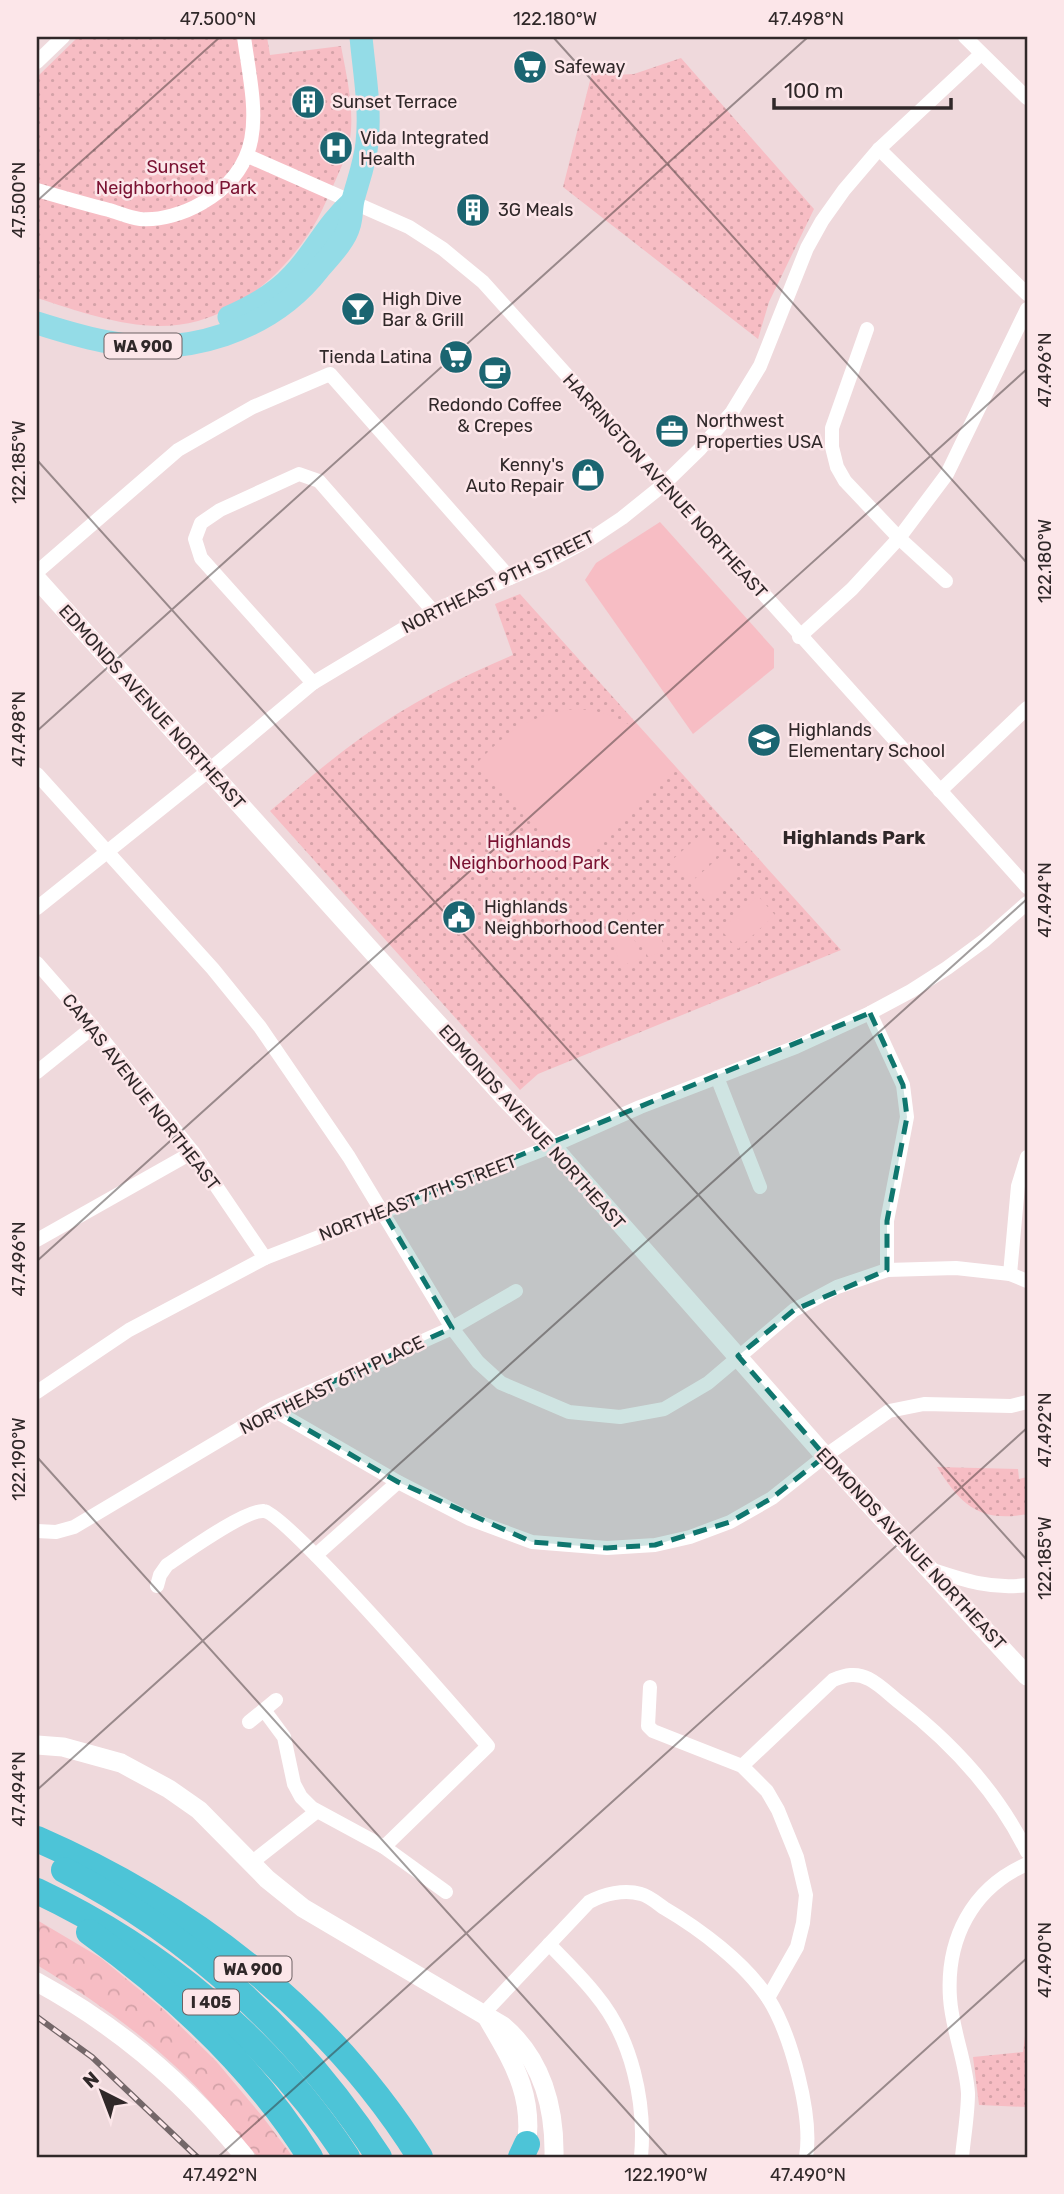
<svg xmlns="http://www.w3.org/2000/svg" width="1064" height="2194" viewBox="0 0 1064 2194" font-family="Rubik,sans-serif">
<style>
.green{fill:url(#green-dots)}
.forest{fill:url(#forest-crowns)}
.pitch{fill:#f7bdc4}
.lines{fill:none;stroke-linecap:round;stroke-linejoin:round}
.street{stroke:#fff;stroke-width:14}
.secondary{stroke:#fff;stroke-width:19}
.primary{stroke:#94dce7;stroke-width:23}
.highway{stroke:#4dc4d7;stroke-width:26}
.rail-casing{stroke:#746769;stroke-width:6}
.rail{stroke:#fce6e9;stroke-width:3.5;stroke-dasharray:10;stroke-linecap:butt}
.marked{fill:#0f766e;fill-opacity:0.2;stroke:#0f766e;stroke-width:5;stroke-dasharray:14 9;stroke-linejoin:round}
.ticks{fill:none;stroke:#302829;stroke-width:2;stroke-opacity:0.45}
.labels{text-anchor:middle;dominant-baseline:central;stroke-width:5;stroke-linejoin:round;paint-order:stroke}
.shield{fill:#fce6e9;stroke:#6d6163;stroke-width:2}
.shield-label{font-size:16px;font-weight:bold;fill:#302829}
.poi-label{font-size:18px;fill:#302829;stroke:#fce6e9;text-anchor:start}
.park-label{font-size:18px;fill:#7a1232;stroke:#fce6e9}
.street-label{font-size:18px;fill:#302829;stroke:#fce6e9}
.neighbourhood-label{font-size:19px;font-weight:bold;fill:#302829;stroke:#fce6e9}
.neatline{fill:none;stroke:#302829;stroke-width:2.5}
.ticks-label{font-size:18px;text-anchor:middle;fill:#302829}
</style>
<defs>
<pattern id="green-dots" width="8" height="8" patternUnits="userSpaceOnUse" patternTransform="scale(1.75)"><rect width="8" height="8" fill="#f7bdc4"/><path d="M2 2h.1M6 6h.1" fill="none" stroke="#d4a2a8" stroke-width="1.8" stroke-linecap="round"/></pattern>
<pattern id="forest-crowns" width="20" height="18" patternUnits="userSpaceOnUse" patternTransform="scale(1.75)"><rect width="20" height="18" fill="#f7bdc4"/><path d="M2 6a3 3 0 1 1 6 0M12 15a3 3 0 1 1 6 0" fill="none" stroke="#d4a2a8"/></pattern>
</defs>
<rect width="100%" height="100%" fill="#efd9dc"/>
<g class="green">
<path d="M78,37h189l3,18 71,-9c5,27 12,56 10,84 -1,19 -10,38 -18,56 -7,15 -14,33 -24,47 -25,39 -66,75 -111,88 -54,15 -110,-7 -161,-23v-221z"/>
<polygon points="681,58 814,209 769,302 758,339 563,187 595,61 615,75 634,74"/>
<path d="M520,594l321,356 -303,124 -18,16 -250,-279c30,-25 60,-51 92,-74 47,-33 98,-60 151,-82l-18,-51z"/>
<path d="M937,1467l81,2 1,10 8,-2v37c-47,9 -66,-9 -90,-47z"/>
<polygon points="1027,2020 1027,2107 979,2105 973,2057 1023,2052"/>
</g>
<path class="forest" d="M37,1920l64,38 63,52 52,51 46,55 31,41h-35c-27,-30 -53,-64 -83,-91 -42,-39 -89,-71 -138,-101z"/>
<g class="pitch">
<polygon points="660,522 774,649 774,668 693,734 585,580 596,563"/>
<path d="M574,709c47,2 70,22 98,58l-77,77 -9,13 -14,2 -97,-94c33,-34 50,-48 99,-56z"/>
<polygon points="701,834 718,854 689,880 671,861"/>
<polygon points="723,854 741,874 708,904 690,883"/>
<polygon points="758,896 775,915 738,949 721,930"/>
<polygon points="650,908 666,951 648,957 632,915"/>
<polygon points="627,918 641,959 621,966 607,925"/>
</g>
<g class="lines">
<g class="street">
<polyline points="965,37 1027,98"/>
<polyline points="37,62 63,37"/>
<polyline points="879,149 1027,294"/>
<polyline points="248,156 409,227 443,249 483,282 1027,887"/>
<path d="M37,190c24,7 48,14 72,20 10,3 21,8 31,9 20,2 45,-6 62,-16 70,-40 51,-100 42,-166"/>
<polyline points="867,329 832,428 832,447 837,467 845,481 899,538 946,581"/>
<polyline points="37,572 178,450 253,407 330,374 510,578"/>
<polyline points="799,637 852,589 899,538 947,474 1027,309"/>
<polyline points="313,683 201,558 195,539 201,523 220,510 299,474 319,481 433,611"/>
<polyline points="37,774 213,969 260,1027 349,1157 452,1328 478,1362 501,1383 569,1412 620,1417 664,1409 708,1383 794,1310 837,1287 887,1270 956,1268 1010,1274 1027,1281"/>
<polyline points="940,791 1027,708"/>
<polyline points="37,908 208,771 313,683 433,611 547,562 592,538 622,518 663,485 700,449 732,412 760,366 807,248 822,221 844,190 879,149 981,54"/>
<polyline points="37,963 93,1027 193,1152 265,1258"/>
<polyline points="870,1013 903,1085 907,1117 887,1221 887,1270"/>
<polyline points="37,1072 93,1027"/>
<polyline points="717,1077 760,1187"/>
<polyline points="37,1240 193,1152"/>
<polyline points="1010,1274 1018,1186 1027,1157"/>
<polyline points="37,1392 129,1330 265,1258 552,1146 640,1107 796,1047 870,1013 911,991 947,968 985,940 1027,903"/>
<polyline points="272,1409 398,1482 470,1519 532,1542 607,1548 655,1545 690,1537 730,1522 772,1498 825,1456 889,1411 924,1404 1011,1406 1027,1402"/>
<polyline points="37,1531 56,1532 74,1527 272,1409 452,1328 516,1291"/>
<polyline points="316,1555 398,1482"/>
<path d="M930,1569c33,11 62,21 97,16"/>
<path d="M157,1586l3,-11 7,-10c18,-12 79,-56 97,-54 23,2 197,204 224,235l-104,101"/>
<polyline points="650,1687 648,1726 653,1731 742,1766 767,1791 778,1810 797,1857 806,1895 803,1923 797,1947 768,1998"/>
<polyline points="264,1710 284,1737 294,1784 301,1797 312,1808 384,1847 446,1892"/>
<polyline points="249,1722 276,1700"/>
<path d="M742,1766l91,-86c12,-5 23,-8 36,-1 10,5 20,15 30,23 52,40 99,91 128,150"/>
<polyline points="251,1863 316,1812"/>
<path d="M549,1944c15,16 33,33 47,51 36,43 50,108 45,162"/>
<path d="M484,2013l105,-111c15,-8 35,-13 52,-8 8,2 16,9 23,14 36,21 81,55 104,90 23,36 45,118 38,159"/>
<path d="M962,2157c2,-21 6,-43 6,-64 -2,-32 -16,-63 -18,-95 -4,-59 22,-110 77,-134"/>
</g>
<g class="secondary">
<polyline points="37,579 368,947 506,1099 552,1146 825,1456 1027,1676"/>
<path d="M37,1745l26,2 58,16 48,26 30,21 68,69 36,29 200,118c39,33 52,82 51,131"/>
<path d="M37,1982c81,44 150,103 208,175"/>
<path d="M488,2019c27,46 48,80 37,136"/>
</g>
<g class="primary">
<path d="M229,317c23,-10 47,-23 64,-42 23,-24 33,-50 59,-73"/>
<path d="M37,323c23,7 47,15 72,19 76,16 162,-11 210,-73 10,-12 26,-28 30,-43 3,-8 2,-18 4,-26 5,-19 12,-37 14,-57 4,-35 -3,-72 -6,-106"/>
</g>
<g class="highway">
<path d="M37,1839c156,68 292,173 383,318"/>
<path d="M64,1870c129,66 236,166 315,287"/>
<path d="M37,1891c125,59 234,150 310,266"/>
<path d="M89,1932c86,62 165,135 221,225"/>
<polyline points="521,2157 527,2144"/>
</g>
<g class="rail-casing">
<polyline id="rail" points="37,2017 92,2057 197,2157"/>
</g>
<use href="#rail" class="rail"/>
</g>
<path class="marked" d="M870,1013l33,72 4,32 -20,104v49l-93,40 -56,46 87,100 -53,42 -42,24 -75,23 -48,3 -75,-6 -134,-60 -126,-73 180,-81 -69,-117z"/>
<path class="ticks" d="M553,37l474,526M37,201l183,-164M37,460l990,1100M37,731l771,-694M37,1261l990,-892M37,1457l631,700M37,1790l990,-891M218,2157l809,-729M806,2157l221,-199"/>
<defs>
<g id="supermarket-disc" transform="scale(1.75)"><circle r="9.5" fill="#1b6571" stroke="#fce6e9"/><path d="M-6-5.5h2.5l.6 2H6L4.5 2H-2.5L-4.4-4H-6ZM-1.5 3.2a1.3 1.3 0 1 0 .1 0ZM3 3.2a1.3 1.3 0 1 0 .1 0Z" fill="#fff"/></g>
<g id="building-disc" transform="scale(1.75)"><circle r="9.5" fill="#1b6571" stroke="#fce6e9"/><path d="M-4-6H4V6H1V3H-1V6H-4ZM-2.5-4.3h1.7v1.8h-1.7ZM.8-4.3h1.7v1.8H.8ZM-2.5-1h1.7V.8h-1.7ZM.8-1h1.7V.8H.8Z" fill="#fff"/></g>
<g id="hospital-disc" transform="scale(1.75)"><circle r="9.5" fill="#1b6571" stroke="#fce6e9"/><path d="M-5-5h3v3.5h4V-5h3V5h-3V1.5h-4V5h-3Z" fill="#fff"/></g>
<g id="bar-disc" transform="scale(1.75)"><circle r="9.5" fill="#1b6571" stroke="#fce6e9"/><path d="M-6-5H6L.8 .8V4.5H3.5V6h-7V4.5H-.8V.8Z" fill="#fff"/></g>
<g id="cafe-disc" transform="scale(1.75)"><circle r="9.5" fill="#1b6571" stroke="#fce6e9"/><path d="M-5.5-4.5H6V0H3Q3 3.5 0 3.5H-2.5Q-5.5 3.5-5.5 0ZM3-3.2v2h1.7v-2ZM-6 4.5H4V6H-6Z" fill="#fff"/></g>
<g id="office-disc" transform="scale(1.75)"><circle r="9.5" fill="#1b6571" stroke="#fce6e9"/><path d="M-6-3h4V-5.5h4V-3h4V5H-6ZM-1-4.5V-3h2v-1.5ZM-6 0V1H6V0Z" fill="#fff"/></g>
<g id="shop-disc" transform="scale(1.75)"><circle r="9.5" fill="#1b6571" stroke="#fce6e9"/><path d="M-5-2.5h2.3a2.7 3.5 0 0 1 5.4 0H5L5.5 6h-11ZM-1.5-2.5h3a1.5 2.3 0 0 0-3 0Z" fill="#fff"/></g>
<g id="school-disc" transform="scale(1.75)"><circle r="9.5" fill="#1b6571" stroke="#fce6e9"/><path d="M0-5L7-2L0 1L-7-2ZM-4 1L0 2.5L4 1V4Q0 6-4 4Z" fill="#fff"/></g>
<g id="civic-disc" transform="scale(1.75)"><circle r="9.5" fill="#1b6571" stroke="#fce6e9"/><path d="M-.6-6.5H3V-4.5H.6V-3L4-1V1h2V6H-6V1h2V-1L-.6-3ZM-1.2 2.5V6h2.4V2.5Z" fill="#fff"/></g>
</defs>
<g fill-rule="evenodd">
<use href="#supermarket-disc" x="530" y="67"/>
<use href="#building-disc" x="308" y="102"/>
<use href="#hospital-disc" x="336" y="148"/>
<use href="#building-disc" x="473" y="210"/>
<use href="#bar-disc" x="358" y="309"/>
<use href="#supermarket-disc" x="456" y="357"/>
<use href="#cafe-disc" x="495" y="373"/>
<use href="#office-disc" x="672" y="431"/>
<use href="#shop-disc" x="588" y="475"/>
<use href="#school-disc" x="764" y="740"/>
<use href="#civic-disc" x="459" y="917"/>
</g>
<g class="labels">
<g class="shield">
<rect x="104.5" y="333.5" width="77" height="25" rx="5"/>
<rect x="214.5" y="1956.5" width="77" height="25" rx="5"/>
<rect x="183" y="1989.5" width="56" height="25" rx="5"/>
</g>
<g class="shield-label">
<text x="143" y="346">WA 900</text>
<text x="253" y="1969">WA 900</text>
<text x="211" y="2002">I 405</text>
</g>
<g class="poi-label">
<text x="554" y="67">Safeway</text>
<text x="332" y="102">Sunset Terrace</text>
<text x="360" y="138">Vida Integrated<tspan x="360" dy="21">Health</tspan></text>
<text x="498" y="210">3G Meals</text>
<text x="382" y="299">High Dive<tspan x="382" dy="21">Bar &amp; Grill</tspan></text>
<text x="432" y="357" text-anchor="end">Tienda Latina</text>
<text x="495" y="405" text-anchor="middle">Redondo Coffee<tspan x="495" dy="21">&amp; Crepes</tspan></text>
<text x="696" y="421">Northwest<tspan x="696" dy="21">Properties USA</tspan></text>
<text x="564" y="465" text-anchor="end">Kenny's<tspan x="564" dy="21">Auto Repair</tspan></text>
<text x="788" y="730">Highlands<tspan x="788" dy="21">Elementary School</tspan></text>
<text x="484" y="907">Highlands<tspan x="484" dy="21">Neighborhood Center</tspan></text>
</g>
<g class="park-label">
<text x="176" y="167">Sunset<tspan x="176" dy="21">Neighborhood Park</tspan></text>
<text x="529" y="842">Highlands<tspan x="529" dy="21">Neighborhood Park</tspan></text>
</g>
<g class="street-label">
<text transform="translate(665 486) rotate(48)">HARRINGTON AVENUE NORTHEAST</text>
<text transform="translate(498 582) rotate(-26)">NORTHEAST 9TH STREET</text>
<text transform="translate(152 707) rotate(48)">EDMONDS AVENUE NORTHEAST</text>
<text transform="translate(141 1092) rotate(52)">CAMAS AVENUE NORTHEAST</text>
<text transform="translate(532 1127) rotate(48)">EDMONDS AVENUE NORTHEAST</text>
<text transform="translate(418 1198) rotate(-21)">NORTHEAST 7TH STREET</text>
<text transform="translate(332 1385) rotate(-26)">NORTHEAST 6TH PLACE</text>
<text transform="translate(911 1549) rotate(47)">EDMONDS AVENUE NORTHEAST</text>
</g>
<g class="neighbourhood-label">
<text x="854" y="837">Highlands Park</text>
</g>
</g>
<rect width="1064" height="2194" fill="none" stroke="#fce6e9" stroke-width="77"/>
<g transform="translate(102 2092) rotate(318)" stroke="#fce6e9" stroke-width="5" paint-order="stroke">
<path d="M0-5L12 26L0 18L-12 26Z" fill="#302829"/>
<text y="-10" font-size="19" font-weight="bold" text-anchor="middle" fill="#302829">N</text>
</g>
<path d="M774 98v10h177v-10" fill="none" stroke="#302829" stroke-width="3.5"/>
<text x="784" y="98" font-size="21" fill="#302829" stroke="#fce6e9" stroke-width="5" paint-order="stroke">100 m</text>
<rect x="38" y="38" width="988" height="2118" class="neatline"/>
<g class="ticks-label">
<text x="218" y="25">47.500°N</text>
<text x="555" y="25">122.180°W</text>
<text x="806" y="25">47.498°N</text>
<text transform="translate(19 200) rotate(-90)" y="6">47.500°N</text>
<text transform="translate(1045 370) rotate(-90)" y="6">47.496°N</text>
<text transform="translate(19 462) rotate(-90)" y="6">122.185°W</text>
<text transform="translate(1045 561) rotate(-90)" y="6">122.180°W</text>
<text transform="translate(19 729) rotate(-90)" y="6">47.498°N</text>
<text transform="translate(1045 900) rotate(-90)" y="6">47.494°N</text>
<text transform="translate(19 1259) rotate(-90)" y="6">47.496°N</text>
<text transform="translate(1045 1430) rotate(-90)" y="6">47.492°N</text>
<text transform="translate(19 1459) rotate(-90)" y="6">122.190°W</text>
<text transform="translate(1045 1558) rotate(-90)" y="6">122.185°W</text>
<text transform="translate(19 1789) rotate(-90)" y="6">47.494°N</text>
<text transform="translate(1045 1960) rotate(-90)" y="6">47.490°N</text>
<text x="220" y="2181">47.492°N</text>
<text x="666" y="2181">122.190°W</text>
<text x="808" y="2181">47.490°N</text>
</g>
</svg>
